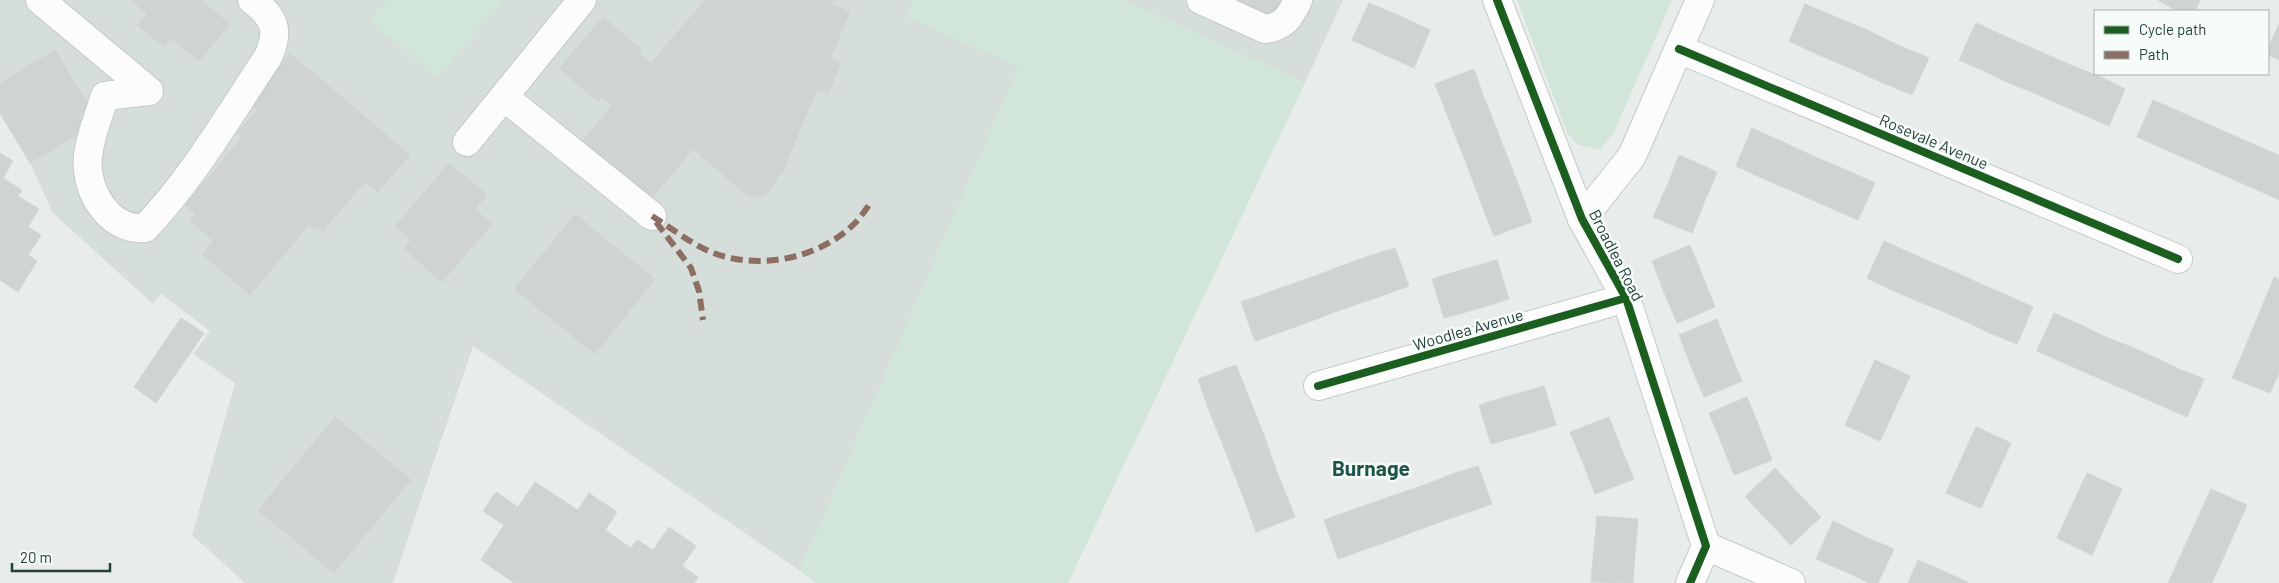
<svg xmlns="http://www.w3.org/2000/svg" width="2279" height="583" viewBox="0 0 2279 583" font-family="Barlow,sans-serif">
<style>
.built{fill:#d6dedb}
.green{fill:#d1e6d8}
.building{fill:#cfd4d2;stroke:#d1d6d4}
.lines{fill:none;stroke-linecap:round;stroke-linejoin:round}
.minor-casing{stroke:#c5cac8;stroke-width:30}
.minor{stroke:#fcfcfc;stroke-width:28}
.quiet{stroke:#8d6e63;stroke-width:6;stroke-dasharray:12 6;stroke-linecap:butt}
.cycleway-casing{stroke:#f7fbf9;stroke-width:11}
.cycleway{stroke:#1b5e20;stroke-width:8}
.labels{text-anchor:middle;dominant-baseline:central;stroke-width:5;stroke-linejoin:round;paint-order:stroke}
.street-label{font-size:16px;fill:#24423a;stroke:#f7fbf9}
.district-label{font-size:21px;font-weight:bold;fill:#1f5548;stroke:#f7fbf9}
</style>
<rect width="100%" height="100%" fill="#e8edeb"/>
<g class="built">
<polygon points="0,0 1048,0 800,571 473,346 393,583 245,583 192,535 235,383 193,354 210,331 161,294 153,304 53,213 30,163 0,113"/>
<polygon points="1123,0 1343,0 1305,83"/>
</g>
<g class="green">
<polygon points="387,0 504,0 437,78 370,21"/>
<polygon points="914,0 1123,0 1305,83 1068,583 816,583 800,571 1018,67 907,17"/>
<polygon points="1517,0 1672,0 1615,130 1600,150 1579,145 1568,135"/>
</g>
<g class="building">
<polygon points="131,0 201,0 230,24 199,61 171,38 164,47 137,25 147,14"/>
<polygon points="705,0 835,0 830,3 850,12 830,59 841,63 828,94 817,89 782,174 779,174 774,185 767,194 759,197 747,195 693,149 651,199 582,141 612,106 602,97 598,102 559,68 603,17 642,50 639,53 651,63"/>
<polygon points="1234,0 1281,0 1273,18"/>
<polygon points="2158,0 2200,0 2195,11 2178,11"/>
<polygon points="1369,3 1400,16 1383,54 1352,40"/>
<polygon points="1805,4 1836,17 1819,55 1789,41"/>
<polygon points="1400,16 1430,30 1414,68 1383,54"/>
<polygon points="1836,17 1867,30 1850,68 1819,55"/>
<polygon points="1976,23 2000,34 1984,71 1959,60"/>
<polygon points="2279,24 2279,60 2268,55 2268,48"/>
<polygon points="1867,30 1898,45 1881,82 1850,68"/>
<polygon points="2000,34 2025,45 2009,83 1984,71"/>
<polygon points="1898,45 1929,58 1912,95 1881,82"/>
<polygon points="2025,45 2050,56 2034,93 2009,83"/>
<polygon points="55,50 90,108 79,115 87,129 30,163 0,113 0,83"/>
<polygon points="290,53 410,155 378,192 365,182 323,231 308,226 250,295 202,254 213,241 190,221 196,214 185,205 242,137 237,133 257,110 248,103"/>
<polygon points="2050,56 2075,67 2059,104 2034,93"/>
<polygon points="2075,67 2101,77 2084,115 2059,104"/>
<polygon points="1474,69 1483,95 1445,109 1435,84"/>
<polygon points="2101,77 2125,89 2109,126 2084,115"/>
<polygon points="1483,95 1493,120 1455,135 1445,109"/>
<polygon points="2153,100 2178,111 2162,148 2137,137"/>
<polygon points="2178,111 2203,122 2187,159 2162,148"/>
<polygon points="1493,120 1503,146 1465,160 1455,135"/>
<polygon points="2203,122 2228,133 2212,170 2187,159"/>
<polygon points="1752,128 1783,142 1766,180 1736,166"/>
<polygon points="2228,133 2253,144 2237,181 2212,170"/>
<polygon points="1783,142 1813,156 1797,193 1766,180"/>
<polygon points="2253,144 2278,155 2262,192 2237,181"/>
<polygon points="1503,146 1513,171 1475,186 1465,160"/>
<polygon points="0,153 13,161 3,178 22,190 18,196 39,209 28,227 41,235 28,255 37,261 18,292 0,280"/>
<polygon points="1679,155 1717,172 1704,203 1667,186"/>
<polygon points="2278,155 2279,155 2279,200 2262,192"/>
<polygon points="1813,156 1844,169 1828,207 1797,193"/>
<polygon points="449,163 487,195 475,209 492,224 442,282 404,249 411,240 395,226"/>
<polygon points="1844,169 1875,183 1858,220 1828,207"/>
<polygon points="1513,171 1523,197 1484,211 1475,186"/>
<polygon points="1667,186 1704,203 1692,233 1653,217"/>
<polygon points="1523,197 1532,222 1494,236 1484,211"/>
<polygon points="575,214 655,279 595,354 514,289"/>
<polygon points="1884,241 1908,252 1892,290 1867,278"/>
<polygon points="1690,245 1703,277 1664,292 1652,261"/>
<polygon points="1395,248 1409,286 1384,295 1369,256"/>
<polygon points="1908,252 1933,263 1917,301 1892,290"/>
<polygon points="1369,256 1384,295 1358,304 1344,265"/>
<polygon points="1497,260 1509,299 1477,309 1465,269"/>
<polygon points="1933,263 1959,274 1942,311 1917,301"/>
<polygon points="1344,265 1357,304 1332,313 1318,275"/>
<polygon points="1465,269 1477,309 1444,318 1432,279"/>
<polygon points="1959,274 1983,285 1967,322 1942,311"/>
<polygon points="1318,275 1332,313 1306,323 1292,284"/>
<polygon points="1703,277 1715,307 1677,323 1664,292"/>
<polygon points="2274,277 2279,279 2279,309 2264,302"/>
<polygon points="1292,284 1306,323 1281,332 1267,293"/>
<polygon points="1983,285 2009,296 1992,334 1967,322"/>
<polygon points="1267,293 1281,332 1255,341 1241,302"/>
<polygon points="2009,296 2033,307 2017,344 1992,334"/>
<polygon points="2264,302 2279,309 2279,338 2253,328"/>
<polygon points="2054,313 2079,324 2062,362 2037,351"/>
<polygon points="181,318 204,333 156,403 134,387"/>
<polygon points="1717,319 1729,350 1691,366 1679,335"/>
<polygon points="2079,324 2103,336 2087,373 2062,362"/>
<polygon points="2253,328 2279,338 2279,368 2243,353"/>
<polygon points="2103,336 2129,346 2112,384 2087,373"/>
<polygon points="2129,346 2154,357 2137,395 2112,384"/>
<polygon points="1729,350 1742,381 1704,397 1691,366"/>
<polygon points="2243,353 2279,368 2279,373 2270,393 2232,378"/>
<polygon points="2154,357 2179,369 2162,406 2137,395"/>
<polygon points="1875,360 1910,376 1880,441 1845,425"/>
<polygon points="1236,365 1246,390 1207,405 1198,379"/>
<polygon points="2179,369 2204,379 2187,417 2162,406"/>
<polygon points="1544,386 1556,425 1523,435 1512,395"/>
<polygon points="1246,390 1256,415 1217,430 1207,405"/>
<polygon points="1512,395 1523,435 1491,444 1479,405"/>
<polygon points="1747,397 1760,429 1722,444 1709,413"/>
<polygon points="1256,415 1266,441 1227,455 1217,430"/>
<polygon points="335,417 411,480 334,573 258,510"/>
<polygon points="1609,417 1621,448 1583,463 1570,432"/>
<polygon points="1976,427 2011,443 1981,508 1946,493"/>
<polygon points="1760,429 1772,460 1734,475 1722,444"/>
<polygon points="1266,441 1275,467 1237,481 1227,455"/>
<polygon points="1621,448 1634,479 1595,494 1583,463"/>
<polygon points="1478,466 1492,504 1466,513 1452,474"/>
<polygon points="1275,467 1285,492 1247,507 1237,481"/>
<polygon points="1775,468 1798,493 1768,521 1745,497"/>
<polygon points="2087,473 2122,489 2092,555 2057,538"/>
<polygon points="1452,474 1466,513 1440,522 1427,484"/>
<polygon points="535,482 578,510 589,493 617,512 605,530 631,548 637,540 653,550 669,527 696,546 682,566 698,577 694,583 514,583 481,560 504,525 483,511 496,492 518,507"/>
<polygon points="1427,484 1440,522 1415,531 1401,493"/>
<polygon points="2211,489 2247,505 2212,583 2168,583"/>
<polygon points="1285,492 1295,517 1256,532 1247,507"/>
<polygon points="1401,493 1415,531 1389,541 1375,502"/>
<polygon points="1798,493 1821,517 1791,545 1768,521"/>
<polygon points="1375,502 1389,541 1363,550 1349,511"/>
<polygon points="1349,511 1363,550 1338,559 1324,520"/>
<polygon points="1597,516 1638,519 1635,552 1594,549"/>
<polygon points="1833,521 1863,536 1846,572 1816,559"/>
<polygon points="1863,536 1894,549 1878,583 1869,583 1846,572"/>
<polygon points="1594,549 1635,552 1633,583 1591,582"/>
<polygon points="1918,560 1943,571 1938,583 1908,583"/>
<polygon points="1943,571 1968,582 1967,583 1938,583"/>
</g>
<g class="lines">
<g class="minor-casing">
<g id="minor">
<path d="M40,0l109,91 -44,5c-6,19 -15,40 -17,60 -4,33 20,75 57,72 48,-50 84,-113 123,-171 12,-26 7,-40 -16,-57"/>
<path d="M1201,0l64,29c19,-2 25,-12 33,-29"/>
<polyline points="1497,0 1582,219 1626,298 1706,546 1690,583"/>
<polyline points="1679,49 2178,259"/>
<polyline points="504,97 652,216"/>
<polyline points="467,142 582,0"/>
<polyline points="1582,219 1632,156 1700,0"/>
<polyline points="1318,386 1626,298"/>
<polyline points="1706,546 1791,583"/>
</g>
</g>
<use href="#minor" class="minor"/>
<g class="quiet">
<path d="M652,216c19,12 38,27 59,36 46,19 109,7 144,-29 6,-6 11,-14 16,-21"/>
<polyline points="656,222 691,268 699,291 703,320"/>
</g>
<g class="cycleway-casing">
<g id="cycleway">
<polyline points="1497,0 1582,219 1626,298 1706,546 1690,583"/>
<polyline points="1679,49 2178,259"/>
<polyline points="1318,386 1626,298"/>
</g>
</g>
<use href="#cycleway" class="cycleway"/>
</g>
<g class="labels">
<g class="street-label">
<text transform="translate(1934 141) rotate(23)">Rosevale Avenue</text>
<text transform="translate(1617 255) rotate(63)">Broadlea Road</text>
<text transform="translate(1468 329) rotate(-16)">Woodlea Avenue</text>
</g>
<g class="district-label">
<text x="1371" y="467">Burnage</text>
</g>
</g>
<rect x="2094" y="10" width="175" height="65" fill="#f7fbf9" stroke="#a3b1ad"/>
<rect x="2104" y="26" width="25" height="8" fill="#1b5e20" stroke="#a3b1ad"/>
<text x="2139" y="35" font-size="15" fill="#24423a">Cycle path</text>
<rect x="2104" y="51" width="25" height="8" fill="#8d6e63" stroke="#a3b1ad"/>
<text x="2139" y="60" font-size="15" fill="#24423a">Path</text>
<path d="M12 563v8h98v-8" fill="none" stroke="#24423a" stroke-width="2.5"/>
<text x="20" y="563" font-size="15" fill="#24423a" stroke="#f7fbf9" stroke-width="4" paint-order="stroke">20 m</text>
</svg>
